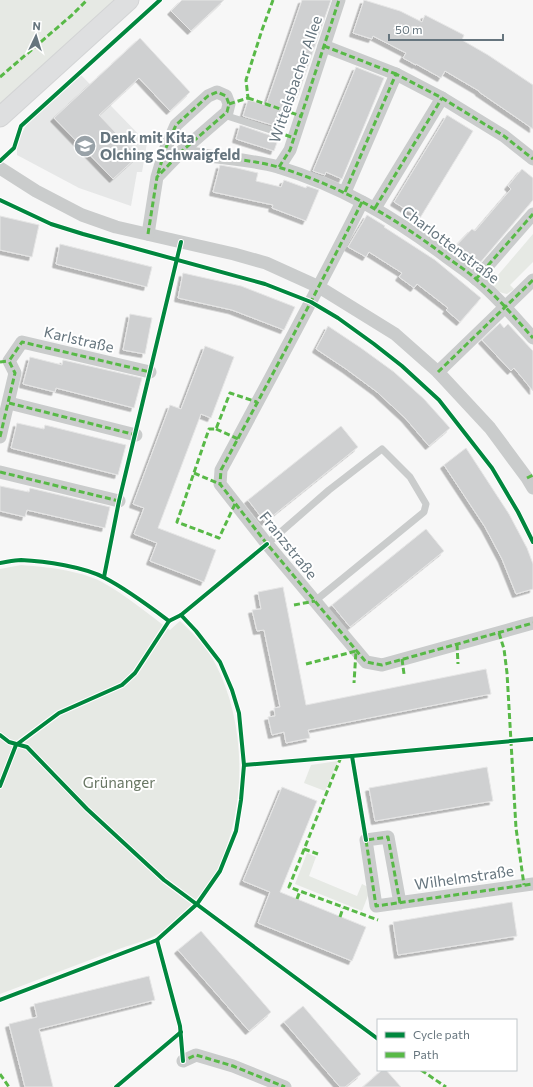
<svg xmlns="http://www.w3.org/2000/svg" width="533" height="1087" viewBox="0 0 533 1087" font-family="Commissioner,sans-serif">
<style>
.built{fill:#e6e7e7}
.green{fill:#e6e9e4}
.building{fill:#cfd0d1;stroke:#e6e6e6;filter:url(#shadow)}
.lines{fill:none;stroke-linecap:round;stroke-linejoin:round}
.secondary-casing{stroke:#d3d4d5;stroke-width:21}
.lane{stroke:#cacccc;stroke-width:7}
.street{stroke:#cacccc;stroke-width:13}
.secondary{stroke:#dedfe0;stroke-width:19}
.quiet{stroke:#58b947;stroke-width:3;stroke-dasharray:6 3;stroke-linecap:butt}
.cycleway-casing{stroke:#fff;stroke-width:6}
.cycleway{stroke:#00873e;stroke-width:4}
.labels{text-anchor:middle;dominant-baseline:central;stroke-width:4;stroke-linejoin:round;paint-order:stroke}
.street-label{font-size:15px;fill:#66757e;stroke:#fff}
.poi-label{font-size:15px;font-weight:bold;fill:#66757e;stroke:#fff;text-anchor:start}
.park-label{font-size:15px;fill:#697764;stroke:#fff}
</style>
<defs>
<filter id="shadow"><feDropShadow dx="-3.5" dy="3.5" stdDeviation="0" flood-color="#0004"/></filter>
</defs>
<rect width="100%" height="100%" fill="#f7f7f7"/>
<polygon class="built" points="81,75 147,143 142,172 137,172 131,206 79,188 17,155 17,148 20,137 27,124"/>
<g class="green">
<polygon points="0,0 115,0 0,105"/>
<path d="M533,234v28l-23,23 4,4 -7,5c-16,-3 -18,-10 -16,-24l7,5z"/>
<path d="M21,565c25,2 58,5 81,17 24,13 46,32 68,48l10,-9c13,12 28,28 36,44 31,61 31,144 1,205 -12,23 -36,46 -56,62 -8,7 -32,13 -42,17 -40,15 -79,30 -119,45v-425z"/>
<polygon points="338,761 325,791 304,783 311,765"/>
<polygon points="307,853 316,857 309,876 357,896 362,884 368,887 369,893 362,911 295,884"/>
</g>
<g class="building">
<polygon points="182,0 224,0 191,31 171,11"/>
<polygon points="302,0 331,0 297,98 291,96 281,129 279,127 243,116 248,100 266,105"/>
<polygon points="364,0 400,11 422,22 425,15 464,35 462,40 488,55 533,85 533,129 479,92 479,91 445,71 441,78 416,64 416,65 403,58 406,53 373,36 372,39 353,33"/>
<polygon points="140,38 190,92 170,111 139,78 99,115 138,156 113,179 54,118"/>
<polygon points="356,67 384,78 342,179 326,172 325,175 313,171"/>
<polygon points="447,115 473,131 420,218 394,202"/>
<polygon points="240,125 275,137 279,137 274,151 236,139"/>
<polygon points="220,165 237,168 258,173 256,181 281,187 284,180 306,188 307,186 319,190 306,221 272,208 273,205 213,192"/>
<polygon points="522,169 533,178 533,200 479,264 477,262 475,264 455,247 472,229 475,231 511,189 508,186"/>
<polygon points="367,215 385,226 384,227 435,260 481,298 460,322 446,310 448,308 417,284 414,288 399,277 402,273 369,252 366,257 348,247"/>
<polygon points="0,216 39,225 32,257 0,250"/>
<polygon points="60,244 152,267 147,287 56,264"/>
<polygon points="183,273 241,286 295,307 284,330 232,310 178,298"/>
<polygon points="130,314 152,318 145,354 123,350"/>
<polygon points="500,323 504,328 508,324 533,351 533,391 514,368 511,371 482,340"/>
<polygon points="328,326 361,348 394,372 424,399 450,428 429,446 405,418 377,392 346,369 316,349"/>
<polygon points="205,346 234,357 211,418 201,414 158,528 216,550 204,582 150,561 157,543 134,534 144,508 133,504 170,405 181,409"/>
<polygon points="30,357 62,365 63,360 142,378 134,408 56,388 55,392 23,384"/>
<polygon points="17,423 44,429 45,425 126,445 118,475 11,448"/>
<polygon points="341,426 358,447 265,522 248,500"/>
<polygon points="466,448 509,514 527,548 533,564 533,589 516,594 502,559 485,527 444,465"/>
<polygon points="0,486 29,492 30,488 110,507 105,528 27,510 25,517 0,511"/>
<polygon points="426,529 444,551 350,627 332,605"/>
<polygon points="283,587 306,705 486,669 491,694 308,730 310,738 286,743 284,732 272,735 268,717 275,716 274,708 280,707 264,630 257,631 252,610 261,609 258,592"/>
<polygon points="487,767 493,801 375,821 369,788"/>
<polygon points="282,787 317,801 280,892 366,927 352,961 258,923 270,892 243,881"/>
<polygon points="512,902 517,936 398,955 393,922"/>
<polygon points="201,931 271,1012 249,1031 178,950"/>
<polygon points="149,976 155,1000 39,1029 53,1087 25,1087 9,1024 37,1017 34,1004"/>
<polygon points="303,1006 361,1074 345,1087 340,1087 284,1022"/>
<polygon points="382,1070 386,1070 401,1087 363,1087"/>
</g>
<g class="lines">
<g class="secondary-casing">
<polyline id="secondary" points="0,117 129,0"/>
</g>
<g class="lane">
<polyline points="224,115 277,132"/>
<polyline points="267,544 329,490 382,449 410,477 426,504 424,512 315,601"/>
</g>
<g class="street">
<polyline points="324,46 396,74"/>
<path d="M182,151c32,8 65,7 96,16 63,19 114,49 166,88 10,8 22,15 32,24 21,17 39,39 57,59"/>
<polyline points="279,167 290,150 339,0"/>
<polyline points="0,168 36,191 82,215 116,227 234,254 266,263 319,287 395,334 438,372 490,428 527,478 533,488"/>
<polyline points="345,192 396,74 442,98 504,136 533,159"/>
<path d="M362,202c-45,90 -93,179 -141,268l-1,14 47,60 99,118 16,3 151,-42"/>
<polyline points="375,208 442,98"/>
<polyline points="148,234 157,177 182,151 227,112 229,104 226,96 217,92 208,96 176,125 165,150 157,177"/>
<polyline points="476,279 533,214"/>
<polyline points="438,372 533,280"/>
<polyline points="9,403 136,435"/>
<polyline points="0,437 15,373 9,361 22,342 150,372"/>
<polyline points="0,472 119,501"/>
<polyline points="400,903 388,837 366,840 376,906 533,884"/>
<polyline points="183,1061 196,1055 233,1066 285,1087"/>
</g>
<use href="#secondary" class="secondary"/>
<g class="quiet">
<polyline points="324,46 396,74"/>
<polyline points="0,77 72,15 87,0"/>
<polyline points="248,98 301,116"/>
<polyline points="229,104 248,98 246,80 262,30 273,0"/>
<polyline points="277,132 294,138"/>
<path d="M182,151c32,8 65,7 96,16 63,19 114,49 166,88 10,8 22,15 32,24 21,17 39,39 57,59"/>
<polyline points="279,167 290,150 339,0"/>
<polyline points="345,192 396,74 442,98 504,136 533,159"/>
<path d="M362,202c-45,90 -93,179 -141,268l-1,14 47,60 99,118 16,3 151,-42"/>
<polyline points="375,208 442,98"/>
<polyline points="148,234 157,177 182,151 227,112 229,104 226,96 217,92 208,96 176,125 165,150 157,177"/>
<polyline points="476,279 533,214"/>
<polyline points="0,362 9,361"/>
<polyline points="438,372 533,280"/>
<polyline points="9,403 136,435"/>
<polyline points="216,429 238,439"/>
<polyline points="0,437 15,373 9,361 22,342 150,372"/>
<polyline points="0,472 119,501"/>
<polyline points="194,473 220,484"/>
<polyline points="527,478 533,475"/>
<polyline points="235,504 219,538 177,522 209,429 216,429 230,393 257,402"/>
<polyline points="294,605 315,601"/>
<polyline points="499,633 504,649 507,673 516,828 524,885"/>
<polyline points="457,644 458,664"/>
<polyline points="402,659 404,674"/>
<polyline points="306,664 356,651 354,683"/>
<polyline points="341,757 289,887 378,920"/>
<polyline points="304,849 318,854"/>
<polyline points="297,899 300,891"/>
<polyline points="400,903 388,837 366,840 376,906 533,884"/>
<polyline points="340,917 343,908"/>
<polyline points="183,1058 183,1061 196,1055 233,1066 285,1087"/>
<polyline points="421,1070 446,1087"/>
<polyline points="0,1074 9,1087"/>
</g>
<g class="cycleway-casing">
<g id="cycleway">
<polyline points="0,161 14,148 21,126 160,0"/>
<polyline points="0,200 51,224 83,234 265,284 311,302 338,318 374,344 402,366 439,400 492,468 518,512 533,542"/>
<path d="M0,563c7,-1 14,-3 21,-3 24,1 64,7 84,18 23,12 44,28 64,43l12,-6 15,16 24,31 12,28 7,23 5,52 -3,35 -5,31 -16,40 -23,33 -40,36 -157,60"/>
<polyline points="104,577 119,501 181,242"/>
<polyline points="181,615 267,544"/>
<polyline points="0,735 9,742 27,747 87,809 164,880 378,1039"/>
<polyline points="352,756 366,840"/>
<polyline points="244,765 352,756 533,739"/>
<polyline points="0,786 16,745 59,713 122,685 135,673 169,621"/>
<polyline points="157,940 180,1026 183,1061"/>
<polyline points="116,1087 181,1032"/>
</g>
</g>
<use href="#cycleway" class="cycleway"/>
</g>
<defs>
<g id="school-disc" transform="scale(1.15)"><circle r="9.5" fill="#99a2a8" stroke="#fff"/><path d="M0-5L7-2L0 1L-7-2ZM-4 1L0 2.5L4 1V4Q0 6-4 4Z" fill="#fff"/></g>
</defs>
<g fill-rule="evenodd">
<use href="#school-disc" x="85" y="146"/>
</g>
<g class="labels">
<g class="street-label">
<text transform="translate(295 79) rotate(-71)">Wittelsbacher Allee</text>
<text transform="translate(451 244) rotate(37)">Charlottenstraße</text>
<text transform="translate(79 339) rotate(13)">Karlstraße</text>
<text transform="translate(289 545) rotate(51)">Franzstraße</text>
<text transform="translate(464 877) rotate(-8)">Wilhelmstraße</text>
</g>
<g class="poi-label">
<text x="100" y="137">Denk mit Kita<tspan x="100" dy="17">Olching Schwaigfeld</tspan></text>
</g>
<g class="park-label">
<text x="119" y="782">Grünanger</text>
</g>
</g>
<rect x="377" y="1019" width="140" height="52" fill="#ffffff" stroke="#c2c8cb"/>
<rect x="385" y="1032" width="20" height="6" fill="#00873e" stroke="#c2c8cb"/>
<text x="413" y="1039" font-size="12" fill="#66757e">Cycle path</text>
<rect x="385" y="1052" width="20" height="6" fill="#58b947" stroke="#c2c8cb"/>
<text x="413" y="1059" font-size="12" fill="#66757e">Path</text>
<g transform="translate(36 36) rotate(4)" stroke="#ffffff" stroke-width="3" paint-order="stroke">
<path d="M0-3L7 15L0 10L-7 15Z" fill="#66757e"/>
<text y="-6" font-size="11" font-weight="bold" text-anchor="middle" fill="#66757e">N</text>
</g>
<path d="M389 34v6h114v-6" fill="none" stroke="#66757e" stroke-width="2"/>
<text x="395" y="34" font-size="12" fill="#66757e" stroke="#ffffff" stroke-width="3" paint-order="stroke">50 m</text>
</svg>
